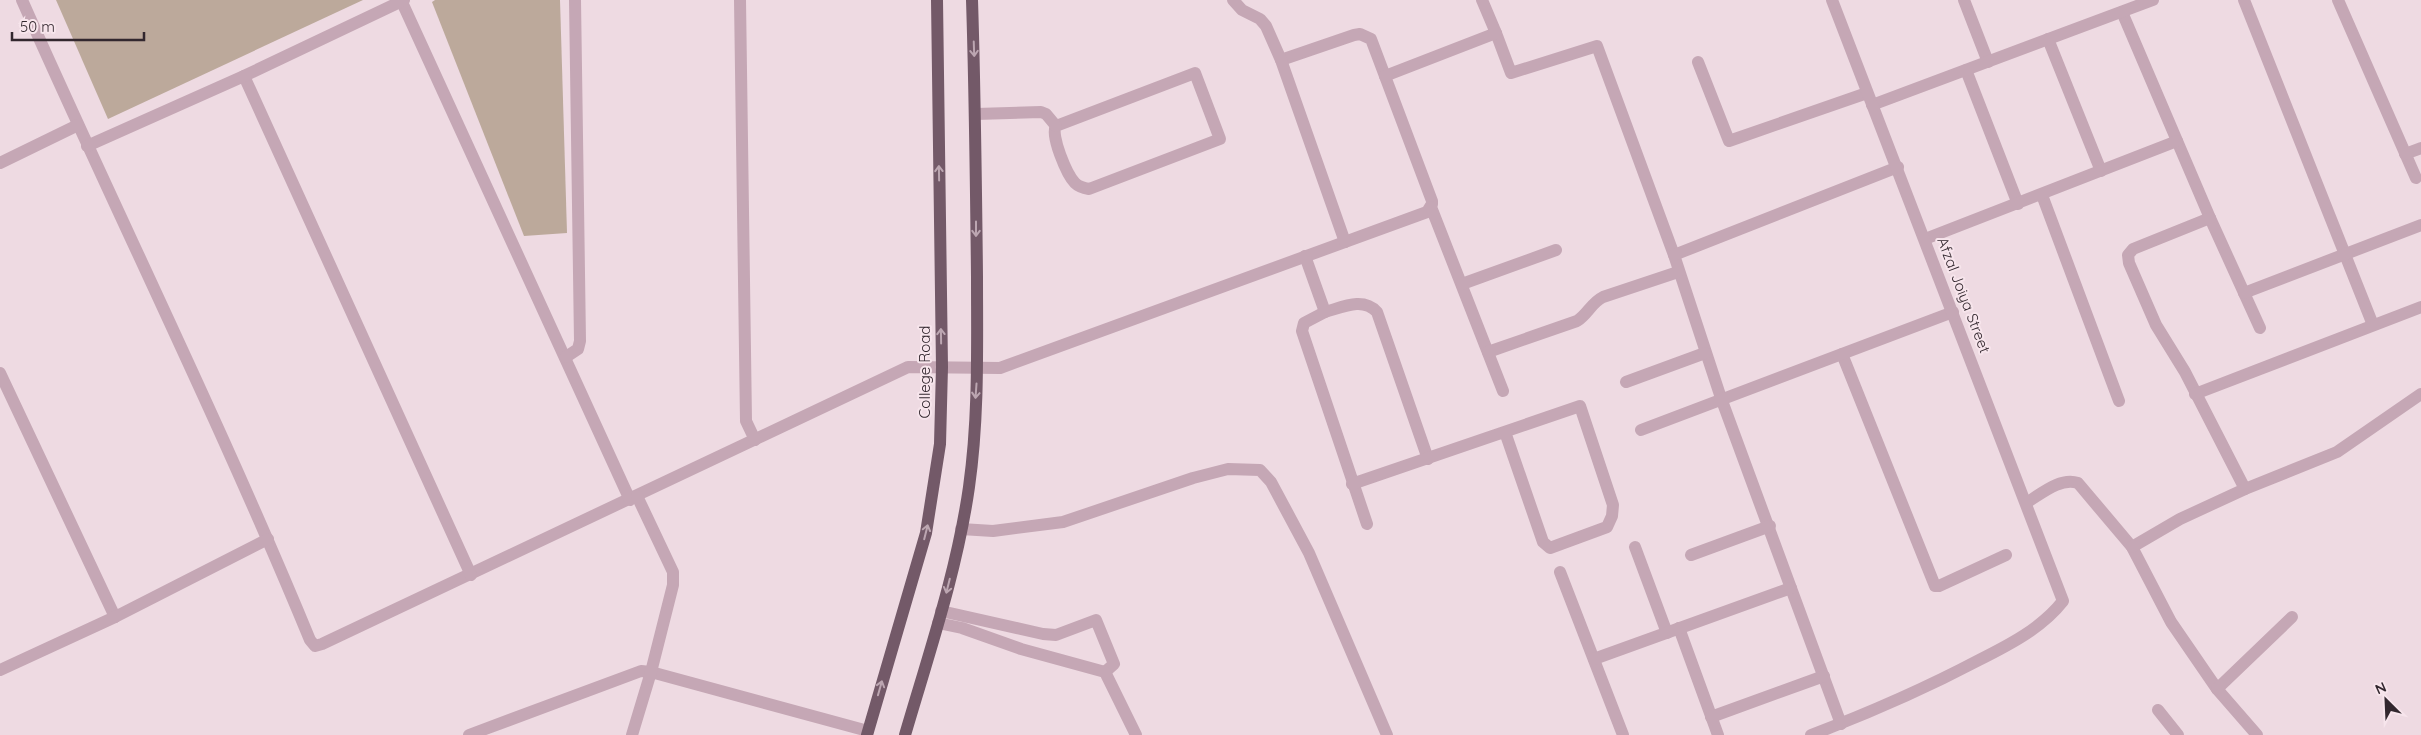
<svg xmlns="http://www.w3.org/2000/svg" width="2421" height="735" viewBox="0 0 2421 735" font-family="Quicksand,sans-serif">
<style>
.green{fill:#bca99b}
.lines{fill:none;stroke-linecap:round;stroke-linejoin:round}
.minor{stroke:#c5a7b5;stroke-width:12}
.major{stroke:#735968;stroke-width:12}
.oneway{stroke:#bca6b1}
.labels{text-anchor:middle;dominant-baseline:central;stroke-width:4;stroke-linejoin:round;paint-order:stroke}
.street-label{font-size:15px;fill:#32272e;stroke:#f7e5ec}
</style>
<rect width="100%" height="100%" fill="#eedae2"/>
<g class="green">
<polygon points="56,0 363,0 108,119"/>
<polygon points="435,0 560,0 567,233 524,236 432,2"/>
</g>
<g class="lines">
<g class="minor">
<path d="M22,0c95,214 199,424 288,640l5,6 7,-2 586,-277 92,1 427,-156 5,-8v-3l-61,-162 -11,-5 -6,1 -73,25"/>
<polyline points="401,0 630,500"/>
<polyline points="740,0 746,421 755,440"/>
<polyline points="1233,0 1242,10 1260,19 1266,26 1281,60 1345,242"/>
<polyline points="1964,0 1988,62"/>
<polyline points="2244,0 2373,325"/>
<polyline points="2338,0 2416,178"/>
<polyline points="2122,12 2210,218 2260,328"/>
<polyline points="1496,33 1511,73 1597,46 1674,255 1721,398 1841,724"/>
<polyline points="2048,39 2101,171"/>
<polyline points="1698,62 1729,141 1867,93"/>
<polyline points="1966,70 2018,204"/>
<path d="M1195,73l25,66 -131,50c-6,-1 -10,-2 -14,-6 -8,-8 -25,-48 -19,-57z"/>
<polyline points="244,76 471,575"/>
<polyline points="1385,76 1496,33 1482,0"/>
<polyline points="1872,105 2153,0"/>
<polyline points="976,114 1041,112 1046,114 1056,126"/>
<polyline points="87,146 244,76 404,0"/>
<polyline points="2405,154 2421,148"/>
<polyline points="0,163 78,125"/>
<polyline points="2042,195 2119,401"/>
<polyline points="1431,207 1503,391"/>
<polyline points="2210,218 2133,249 2128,255 2129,263 2156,325 2185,372 2245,489"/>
<polyline points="1925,239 2177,141"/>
<polyline points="1674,255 1898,167"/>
<path d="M1305,256l20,56c18,-5 38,-15 52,0l51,147"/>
<polyline points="1462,284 1556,250"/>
<polyline points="2244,293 2421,225"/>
<polyline points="1325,312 1304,323 1302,331 1367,524"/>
<path d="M1488,352l89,-31c11,-7 14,-18 26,-24l75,-25"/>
<polyline points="1842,354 1935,586 1939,586 2006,555"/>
<polyline points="566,357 578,349 580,341 575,0"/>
<polyline points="0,373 115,617"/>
<polyline points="1626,382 1705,353"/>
<polyline points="2195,394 2421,307"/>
<polyline points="1641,430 1953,312"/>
<polyline points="1352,484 1580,406 1613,505 1612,516 1607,527 1550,548 1543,542 1505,432"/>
<path d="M2026,503c15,-9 34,-26 52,-20l54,64 39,75 46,67 40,46"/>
<polyline points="961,529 993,531 1063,522 1193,478 1228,469 1260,470 1271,482 1309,553 1387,735"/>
<polyline points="1635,547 1667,633"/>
<polyline points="2132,547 2180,519 2245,489 2337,452 2421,394"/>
<polyline points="1691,555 1770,526"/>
<polyline points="1560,572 1623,735"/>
<polyline points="941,611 1043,634 1056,635 1096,620 1114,664 1105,672"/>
<polyline points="938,623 962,628 1021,649 1105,672 1136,735"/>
<polyline points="1679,628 1718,735"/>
<polyline points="1594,659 1791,588"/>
<polyline points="0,670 115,617 268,539"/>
<polyline points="2217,689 2292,617"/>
<polyline points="2158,710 2178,735"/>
<polyline points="1711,717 1824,676"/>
<polyline points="469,735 641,671 651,672 868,731"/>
<polyline points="632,735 651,672 673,585 673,572 637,496"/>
<path d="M1811,735c58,-22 113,-46 168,-75 30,-15 63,-32 84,-59l-231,-601"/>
</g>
<g class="major">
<polyline points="867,735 926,533 940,444 942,367 937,0"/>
<path d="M905,735c24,-82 52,-164 64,-248 10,-71 8,-141 8,-211 -1,-92 -2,-184 -5,-276"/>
</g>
</g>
<defs><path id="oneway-shaft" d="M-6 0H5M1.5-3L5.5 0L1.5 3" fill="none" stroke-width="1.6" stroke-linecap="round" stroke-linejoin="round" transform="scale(1.25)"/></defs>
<g class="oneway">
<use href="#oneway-shaft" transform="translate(974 49) rotate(88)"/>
<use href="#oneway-shaft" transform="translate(939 173) rotate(-91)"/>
<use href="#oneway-shaft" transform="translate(976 229) rotate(90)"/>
<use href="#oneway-shaft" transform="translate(941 336) rotate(-91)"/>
<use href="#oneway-shaft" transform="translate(976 391) rotate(94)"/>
<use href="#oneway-shaft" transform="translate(926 532) rotate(-76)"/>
<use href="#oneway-shaft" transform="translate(948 586) rotate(104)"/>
<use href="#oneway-shaft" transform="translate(880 688) rotate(-74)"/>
</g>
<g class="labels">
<g class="street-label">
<text transform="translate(1964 295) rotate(69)">Afzal Joiya Street</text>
<text transform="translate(924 372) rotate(-90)">College Road</text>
</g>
</g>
<g transform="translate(2386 700) rotate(336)" stroke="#f7e5ec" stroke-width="4" paint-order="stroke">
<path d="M0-4L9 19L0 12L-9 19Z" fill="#32272e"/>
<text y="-8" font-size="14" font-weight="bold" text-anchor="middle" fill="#32272e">N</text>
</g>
<path d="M12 32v8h132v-8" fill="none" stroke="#32272e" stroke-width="2.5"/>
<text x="20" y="32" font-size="15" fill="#32272e" stroke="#f7e5ec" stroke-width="4" paint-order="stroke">50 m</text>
</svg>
